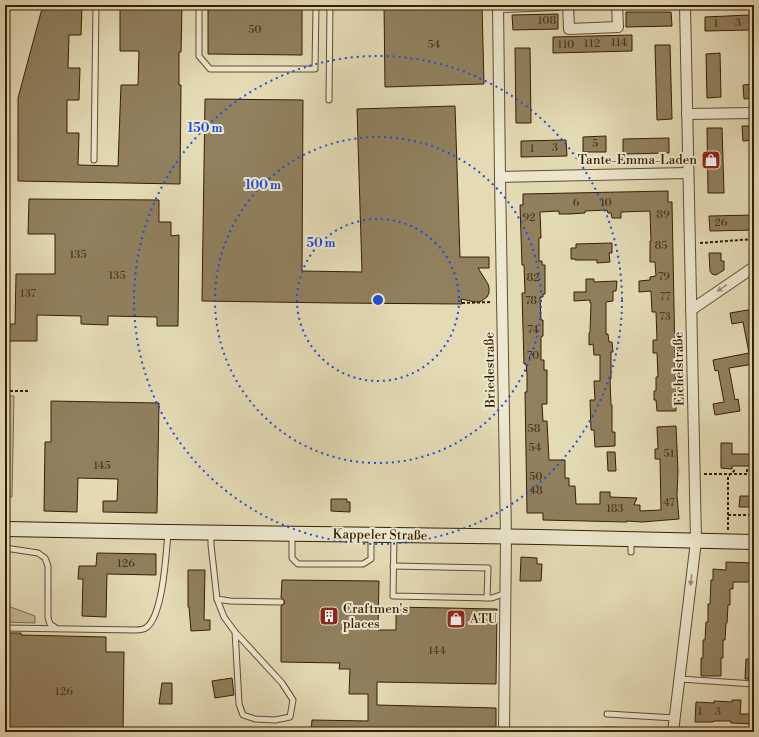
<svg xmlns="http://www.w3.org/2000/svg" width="759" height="737" viewBox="0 0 759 737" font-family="'Libre Bodoni',serif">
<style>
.green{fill:#c6bb96;stroke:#7e6c4b}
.building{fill:#90805e;stroke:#361e00}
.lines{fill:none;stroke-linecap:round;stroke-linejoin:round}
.lane-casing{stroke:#624d2d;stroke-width:7}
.street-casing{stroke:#624d2d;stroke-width:12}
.secondary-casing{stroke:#361e00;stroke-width:16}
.path{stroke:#361e00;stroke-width:2;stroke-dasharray:3 2;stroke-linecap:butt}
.lane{stroke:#ede8cf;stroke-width:5}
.street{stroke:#ede8cf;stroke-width:10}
.secondary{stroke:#ede8cf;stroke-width:14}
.oneway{fill:#9b8d72}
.ring{fill:none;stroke:#1d4ed8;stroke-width:2;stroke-dasharray:2 4}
.labels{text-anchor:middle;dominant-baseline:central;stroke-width:4;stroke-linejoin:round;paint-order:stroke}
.number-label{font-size:11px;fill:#4c3618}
.poi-label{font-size:13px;fill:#361e00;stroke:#ede8cf;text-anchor:start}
.street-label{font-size:13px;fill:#361e00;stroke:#ede8cf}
.centre{fill:#1d4ed8;stroke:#ede8cf;stroke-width:2}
.ring-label{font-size:12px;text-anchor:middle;font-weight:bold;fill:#1d4ed8;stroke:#ede8cf;stroke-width:4;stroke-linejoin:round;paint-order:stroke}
</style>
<rect width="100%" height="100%" fill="#e4dbb5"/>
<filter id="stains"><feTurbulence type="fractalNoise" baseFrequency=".005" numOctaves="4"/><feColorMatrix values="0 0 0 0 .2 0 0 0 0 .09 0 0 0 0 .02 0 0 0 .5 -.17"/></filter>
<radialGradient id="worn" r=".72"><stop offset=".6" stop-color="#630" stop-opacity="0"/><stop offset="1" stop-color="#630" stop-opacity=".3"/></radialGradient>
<g class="green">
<polygon points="5,396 14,396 12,497 7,497 8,463 5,463"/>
<polygon points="5,605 35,616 35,623 5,622"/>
</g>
<g class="building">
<polygon points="43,5 82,5 81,35 69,35 68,68 80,68 79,100 67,100 67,133 79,133 78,165 118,166 121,85 138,85 139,51 120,51 120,5 182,5 181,52 179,52 179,85 181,85 180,184 18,181 18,98"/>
<polygon points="208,5 302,5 302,55 208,54"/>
<polygon points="384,5 482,5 484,84 385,87"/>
<polygon points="626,12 671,12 672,26 626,27"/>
<polygon points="558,14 558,29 513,30 512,15"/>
<polygon points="749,15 750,30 705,31 705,17"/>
<polygon points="632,35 632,51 553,53 553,37"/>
<polygon points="655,45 670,45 672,119 657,120"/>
<polygon points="515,48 530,48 531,123 516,123"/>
<polygon points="720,53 721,97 707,98 706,54"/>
<polygon points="754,84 754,98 744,99 743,85"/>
<polygon points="205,99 303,100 302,271 362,272 357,109 455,106 460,257 489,257 489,268 478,268 488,284 489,288 489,293 487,297 480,302 475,302 461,299 462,304 335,303 202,301"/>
<polygon points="742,126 754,126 754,140 743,141"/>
<polygon points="707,128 722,128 724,193 708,193"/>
<polygon points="606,136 606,152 583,152 583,137"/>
<polygon points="669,138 669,153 623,154 623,139"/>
<polygon points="566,140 567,156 521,157 521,141"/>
<polygon points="668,191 668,202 672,202 676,411 657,411 656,400 654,400 654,391 656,391 656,377 658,377 657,353 653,353 653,340 657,340 656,312 652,312 651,291 639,292 639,281 650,280 650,277 656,276 655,262 650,262 650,241 651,241 650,211 621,212 621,218 612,218 611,213 608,213 607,210 585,211 585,213 569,214 559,214 559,211 540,212 541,238 539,238 539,261 542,261 542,265 545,265 545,294 543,294 543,297 540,297 541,320 543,320 543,336 541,337 541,360 544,360 544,370 547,370 547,404 542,404 543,421 547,421 549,460 565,460 565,478 569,478 569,486 575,486 576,504 600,504 600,492 610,492 610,497 637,498 634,505 640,505 640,511 661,510 660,459 655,459 655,449 658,449 657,427 676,426 678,471 677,495 679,519 642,522 627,521 627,522 543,520 543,513 527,513 525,392 527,392 527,374 526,364 524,364 522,293 525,293 524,265 522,265 520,205 523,205 523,194"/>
<polygon points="29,199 159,200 159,222 171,222 171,236 179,235 178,326 157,326 157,317 108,316 108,325 81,324 81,316 37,315 37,341 5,341 5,324 15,324 16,274 55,274 55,234 28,234"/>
<polygon points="754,215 754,230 710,231 709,216"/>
<polygon points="612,243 612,253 609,253 610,262 597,263 597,260 575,260 575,259 571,259 571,248 576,248 576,244"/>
<polygon points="709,253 721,253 721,261 724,261 724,270 716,275 712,274 710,271"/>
<polygon points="586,279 594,279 594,282 617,281 616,291 613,291 613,301 606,302 606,334 608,334 609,342 612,342 613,352 611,352 611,379 610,379 611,405 612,405 612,432 615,432 615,446 595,447 594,430 591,430 590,400 595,400 594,381 600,381 600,355 594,355 593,344 589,345 589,333 590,332 591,303 590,303 590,300 574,301 574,292 586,292"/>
<polygon points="754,309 754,364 729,368 735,400 738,399 740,411 715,415 713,404 724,402 718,370 715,371 713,360 749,353 743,322 732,324 730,313"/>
<polygon points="51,401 159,403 157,513 103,512 103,501 117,501 118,479 78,478 77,512 44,511 45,442 51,442"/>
<polygon points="721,443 732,443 732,454 754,454 754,466 732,466 732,469 721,468"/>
<polygon points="607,452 615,452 616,471 608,471"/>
<polygon points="740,496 754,496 754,507 739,507"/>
<polygon points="331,499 347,499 347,502 350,502 350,512 331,511"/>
<polygon points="97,553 156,554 156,575 107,574 106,617 82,616 83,579 78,579 79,566 96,566"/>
<polygon points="521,557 537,558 537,564 542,564 541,581 520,581"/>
<polygon points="726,562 754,563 754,581 751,581 751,582 733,582 733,589 730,589 730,605 728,605 727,623 726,623 725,640 723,640 723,658 721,658 721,676 701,676 701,658 703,658 703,640 705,640 706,622 708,622 708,604 710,604 711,580 713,580 713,569 726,570"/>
<polygon points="188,570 205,570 204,620 210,620 210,630 191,631 189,607 188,607"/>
<polygon points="282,580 379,581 378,630 396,630 396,607 497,609 496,684 377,682 377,705 496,708 496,732 311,732 312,720 368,721 368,694 349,694 350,669 339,669 340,663 281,662 281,606 284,604 285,602 283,599 281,598"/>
<polygon points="5,633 21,633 21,635 106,637 106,652 124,652 123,732 5,732"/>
<polygon points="746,659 754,659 754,679 745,679"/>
<polygon points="232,678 234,695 215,698 212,681"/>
<polygon points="162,683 172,683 172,704 159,704"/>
<polygon points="732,700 741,700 740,714 754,714 754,724 731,723 731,721 714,721 713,722 695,722 696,702 714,703 714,701 732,702"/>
</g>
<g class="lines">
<g class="lane-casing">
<g id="lane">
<polyline points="199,5 199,56 210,69 315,69 316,5"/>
<polyline points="329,100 330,5"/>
<polyline points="94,160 96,5"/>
<polyline points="211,534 211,545 217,599 224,617 235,632 282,683 293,700 290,717 275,720 255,719 243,715 239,704 236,648 235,632"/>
<polyline points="292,535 292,558 298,564 363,564 371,559 371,536"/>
<polyline points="394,537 393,596 492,598 506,593"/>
<polyline points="5,548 38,553 45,558 48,566 48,618 50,624 56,628"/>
<polyline points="631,552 631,540"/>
<polyline points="393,566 488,568 487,598"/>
<polyline points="217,599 230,601 281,602"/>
<path d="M5,628l130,2c3,0 9,0 12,-3 16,-13 19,-72 21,-94"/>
<polyline points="680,679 754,684"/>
<polyline points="607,714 675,718"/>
<polyline points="605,732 605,730 673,732"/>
</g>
</g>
<g class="street-casing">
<g id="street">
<polyline points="498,5 500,177 506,537 504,732"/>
<polyline points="568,5 569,29 618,27 617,5"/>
<polyline points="499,7 558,5"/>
<polyline points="687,114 754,113"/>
<polyline points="500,177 688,173"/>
<polyline points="691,310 754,267"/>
<polyline points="673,732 696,541 685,5"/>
</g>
</g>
<g class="secondary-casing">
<polyline id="secondary" points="5,529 168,532 539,537 754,542"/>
</g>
<g class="path">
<polyline points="700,243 754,239"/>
<polyline points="462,303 491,302 491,301"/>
<polyline points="5,391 30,391"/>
<polyline points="704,474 747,474 747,467"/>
<polyline points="728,515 754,515"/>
<polyline points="728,530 728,476 734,471 734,468"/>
</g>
<use href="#lane" class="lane"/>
<use href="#street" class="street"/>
<use href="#secondary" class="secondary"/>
</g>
<defs><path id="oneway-solid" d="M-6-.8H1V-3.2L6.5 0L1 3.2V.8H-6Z"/></defs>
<g class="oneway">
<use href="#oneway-solid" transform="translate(722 288) rotate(145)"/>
<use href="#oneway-solid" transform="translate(691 580) rotate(97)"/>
</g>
<g class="ring">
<circle cx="378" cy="300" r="81"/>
<circle cx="378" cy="300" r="163"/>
<circle cx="378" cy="300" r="244"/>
</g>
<defs>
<g id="shop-square" transform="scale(1)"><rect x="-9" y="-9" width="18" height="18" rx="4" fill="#8f2418" stroke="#ede8cf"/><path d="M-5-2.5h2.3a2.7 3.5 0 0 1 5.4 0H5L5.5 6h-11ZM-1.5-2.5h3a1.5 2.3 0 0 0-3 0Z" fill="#fff"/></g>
<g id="building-square" transform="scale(1)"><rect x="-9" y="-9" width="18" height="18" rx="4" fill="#8f2418" stroke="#ede8cf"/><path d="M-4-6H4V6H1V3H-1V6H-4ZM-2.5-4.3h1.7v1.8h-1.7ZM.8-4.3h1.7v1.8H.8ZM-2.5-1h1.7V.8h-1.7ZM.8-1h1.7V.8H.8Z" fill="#fff"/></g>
</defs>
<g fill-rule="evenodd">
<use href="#shop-square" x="711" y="160"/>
<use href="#building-square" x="329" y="616"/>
<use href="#shop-square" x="456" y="619"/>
</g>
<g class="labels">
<g class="number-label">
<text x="547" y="21">108</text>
<text x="738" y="23">3</text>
<text x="716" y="24">1</text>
<text x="255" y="30">50</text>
<text x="619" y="43">114</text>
<text x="592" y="44">112</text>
<text x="434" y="45">54</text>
<text x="566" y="45">110</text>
<text x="595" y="144">5</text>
<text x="555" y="148">3</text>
<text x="532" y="149">1</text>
<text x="576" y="203">6</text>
<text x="606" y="203">10</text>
<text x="663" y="215">89</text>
<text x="529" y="218">92</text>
<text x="721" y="223">26</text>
<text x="661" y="246">85</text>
<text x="78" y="255">135</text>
<text x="117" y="276">135</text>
<text x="664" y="277">79</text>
<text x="533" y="278">82</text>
<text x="28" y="294">137</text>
<text x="665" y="297">77</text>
<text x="531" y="301">78</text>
<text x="665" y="317">73</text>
<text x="533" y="330">74</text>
<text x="533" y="356">70</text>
<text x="534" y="429">58</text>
<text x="535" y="448">54</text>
<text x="669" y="454">51</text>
<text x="102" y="466">145</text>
<text x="536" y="477">50</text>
<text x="536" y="491">48</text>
<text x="669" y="503">47</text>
<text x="615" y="509">183</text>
<text x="126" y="564">126</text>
<text x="437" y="651">144</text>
<text x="64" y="692">126</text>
<text x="700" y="712">1</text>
<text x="718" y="712">3</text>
</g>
<g class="poi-label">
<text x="697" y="160" text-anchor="end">Tante-Emma-Laden</text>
<text x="343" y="609">Craftmen's<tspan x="343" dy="15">places</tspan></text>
<text x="470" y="619">ATU</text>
</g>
<g class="street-label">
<text transform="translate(679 369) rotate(-91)">Eichelstraße</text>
<text transform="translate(490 370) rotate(-91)">Briedestraße</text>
<text transform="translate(380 535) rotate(1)">Kappeler Straße</text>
</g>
</g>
<circle cx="378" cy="300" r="6" class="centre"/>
<g class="ring-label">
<text x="205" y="132">150 m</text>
<text x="263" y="189">100 m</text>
<text x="321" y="247">50 m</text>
</g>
<rect width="759" height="737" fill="none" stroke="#e4dbb5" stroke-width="20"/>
<rect x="6" y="6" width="747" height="725" fill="none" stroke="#361e00" stroke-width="2"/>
<rect x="10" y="10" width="739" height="717" fill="none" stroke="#361e00"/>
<rect width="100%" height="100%" filter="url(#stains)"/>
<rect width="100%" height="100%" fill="url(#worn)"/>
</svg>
